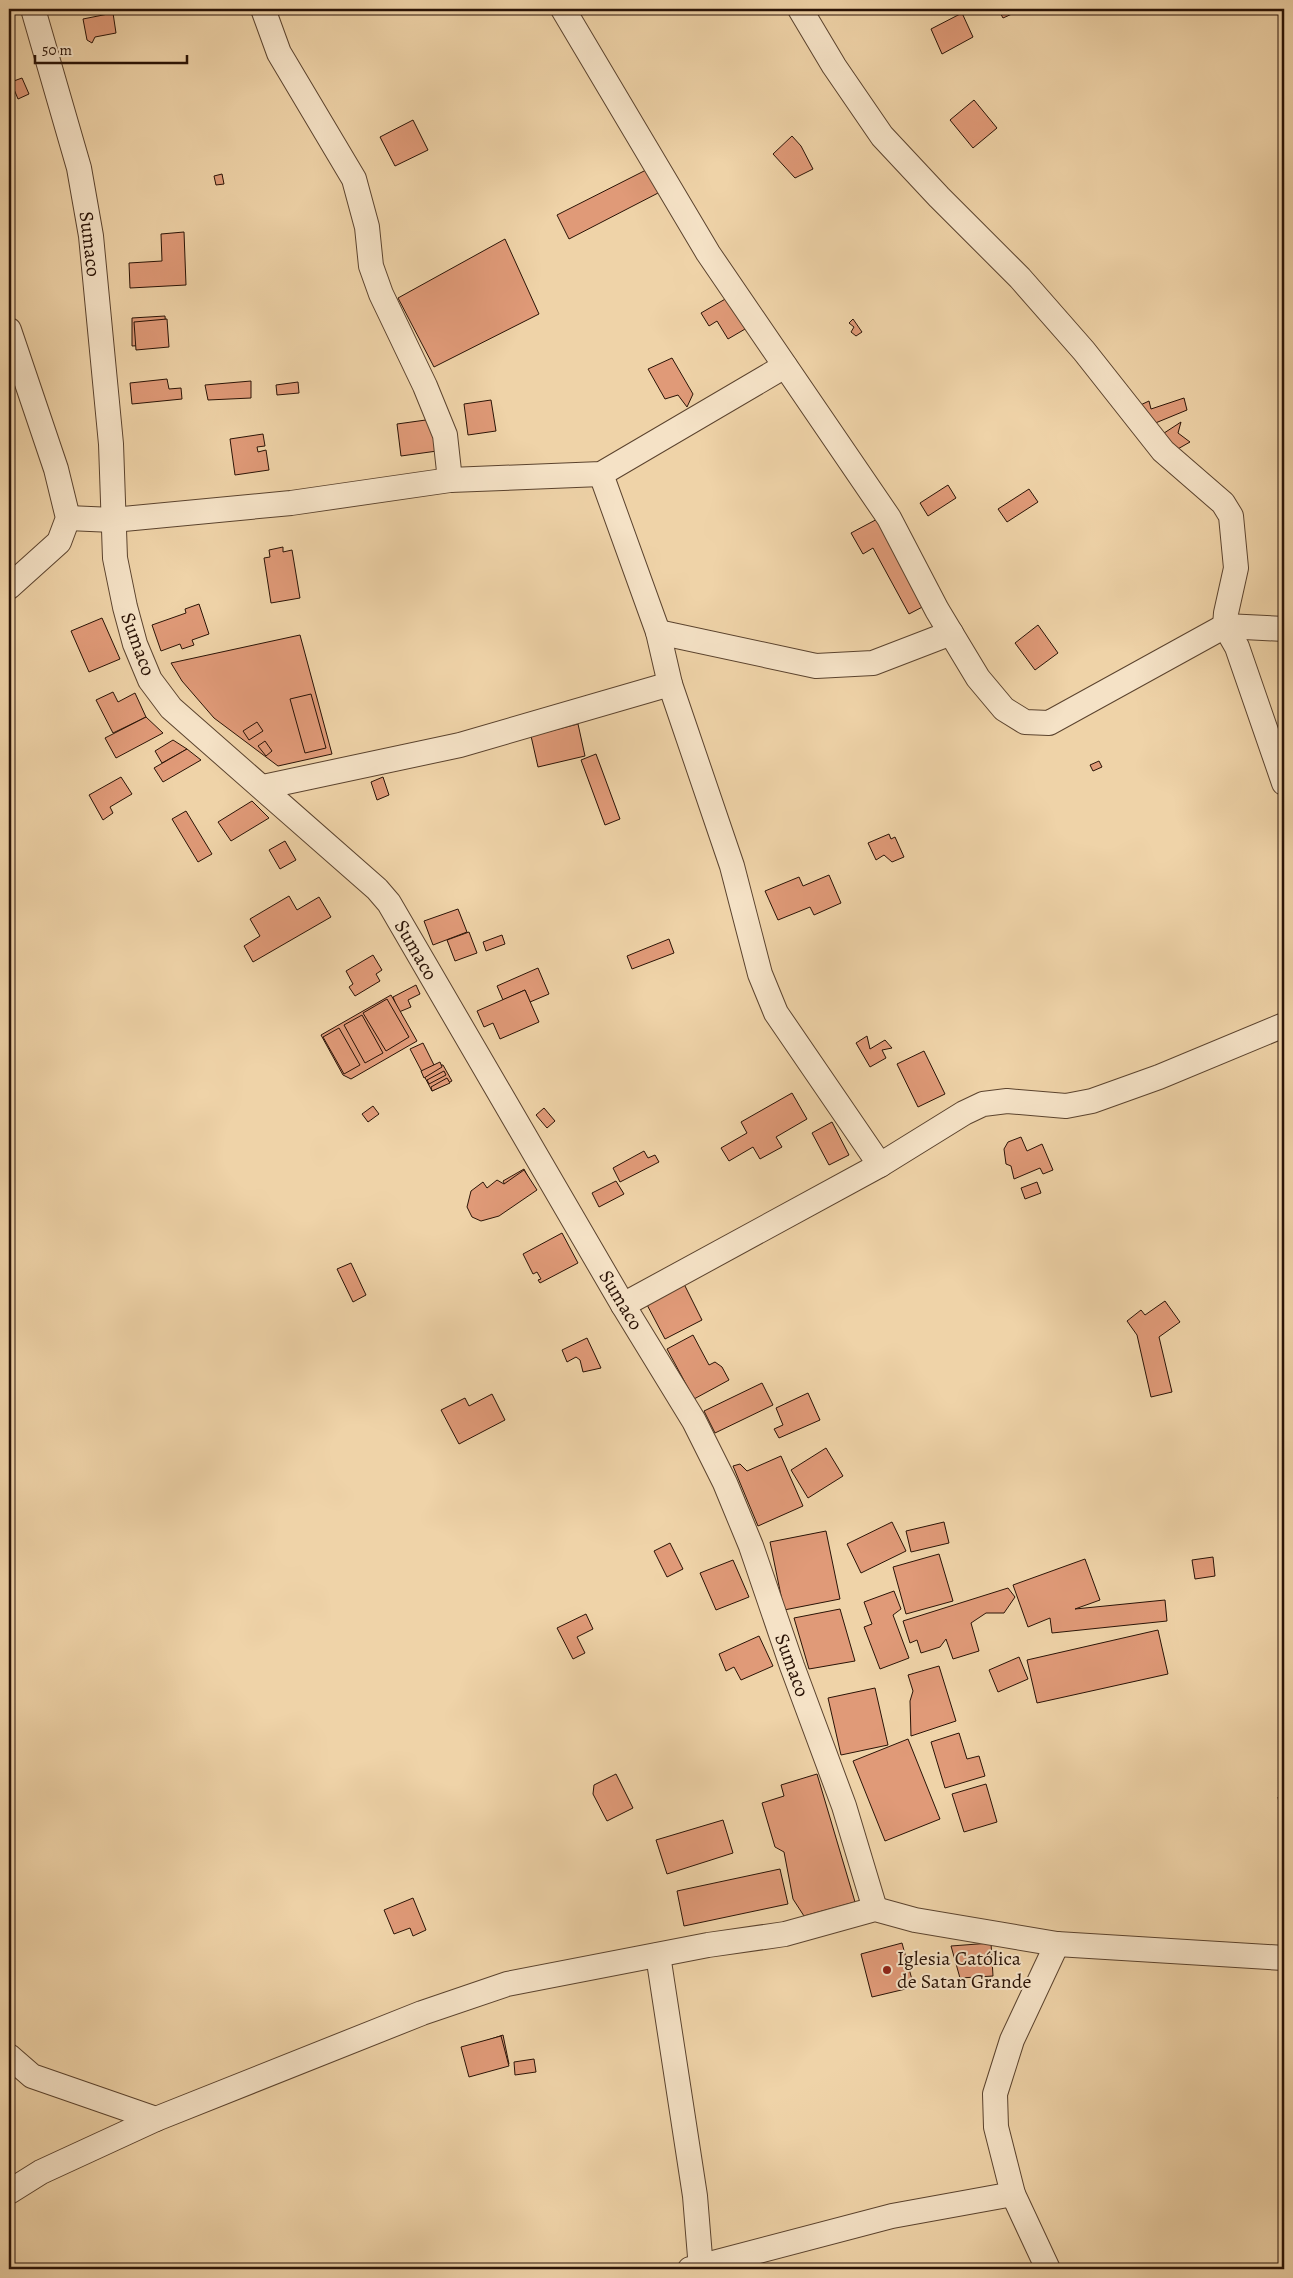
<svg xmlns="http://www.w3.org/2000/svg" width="1293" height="2278" viewBox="0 0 1293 2278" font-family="Alegreya,serif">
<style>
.building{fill:#e09a78;stroke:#2a1306}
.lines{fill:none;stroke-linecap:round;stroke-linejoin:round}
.minor-casing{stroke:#5b432e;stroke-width:26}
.minor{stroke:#f5e2c6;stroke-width:24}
.poi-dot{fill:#8f2418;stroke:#f5e2c6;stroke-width:2}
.labels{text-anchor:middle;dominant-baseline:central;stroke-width:4;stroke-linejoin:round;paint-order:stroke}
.street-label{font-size:20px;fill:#2a1306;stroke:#f5e2c6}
.poi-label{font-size:20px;fill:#2a1306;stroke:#f5e2c6;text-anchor:start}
</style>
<rect width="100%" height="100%" fill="#efd3a8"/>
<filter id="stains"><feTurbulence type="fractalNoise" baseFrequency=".004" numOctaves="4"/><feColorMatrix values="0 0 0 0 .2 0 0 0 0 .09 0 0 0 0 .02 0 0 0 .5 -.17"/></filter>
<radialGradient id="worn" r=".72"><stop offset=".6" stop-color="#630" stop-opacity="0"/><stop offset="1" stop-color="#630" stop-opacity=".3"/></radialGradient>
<g class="building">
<polygon points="998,9 1023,9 1003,18"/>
<polygon points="113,13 116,33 95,37 92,43 87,40 83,19"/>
<polygon points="962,13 973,37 942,54 931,29"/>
<polygon points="22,78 29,94 18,99 11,82"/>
<polygon points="974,100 997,128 973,148 950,120"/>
<polygon points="413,120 428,150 395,166 380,137"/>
<polygon points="792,136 801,146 813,169 795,178 773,154"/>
<polygon points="648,169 660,192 569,239 557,215"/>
<polygon points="222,174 224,184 216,185 214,176"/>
<polygon points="184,232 186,285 130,288 129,263 162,261 161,234"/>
<polygon points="505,239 539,314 434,367 398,298"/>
<polygon points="734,294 752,325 728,339 717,321 709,326 701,313"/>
<polygon points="165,316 167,344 132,346 132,318"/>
<polygon points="167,319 169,347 136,350 134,322"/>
<polygon points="853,319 862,332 856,336 851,332 854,327 849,323"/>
<polygon points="672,358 693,394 687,407 678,395 665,399 648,369"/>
<polygon points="167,379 169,389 181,388 182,399 132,404 130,383"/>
<polygon points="251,381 251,398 208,400 205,385"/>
<polygon points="298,382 299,393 277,395 276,385"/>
<polygon points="1184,398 1187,410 1153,424 1148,412 1140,416 1134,408 1149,401 1151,409"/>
<polygon points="491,400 496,431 468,435 464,404"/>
<polygon points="433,419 437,451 401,456 397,424"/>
<polygon points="1181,422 1178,433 1190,442 1176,450 1158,437"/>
<polygon points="263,434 265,446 257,447 258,452 266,450 269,470 235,475 230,439"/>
<polygon points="948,485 956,498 928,516 920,503"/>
<polygon points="1029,489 1038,502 1007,522 998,509"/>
<polygon points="883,516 930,603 909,614 873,548 863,554 851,533"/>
<polygon points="283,547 283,552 292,550 300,598 271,603 264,558 270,557 269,550"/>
<polygon points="199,604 209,634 192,640 194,645 182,649 180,644 161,651 152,625 186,613 185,609"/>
<polygon points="102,618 120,659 89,672 71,631"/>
<polygon points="1038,625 1058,653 1035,670 1015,643"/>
<polygon points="300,635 332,754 278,766 214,718 182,681 171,663"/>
<polygon points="113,692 118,702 135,693 146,717 113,733 96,700"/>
<polygon points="311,694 326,748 305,753 290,699"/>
<polygon points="146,717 163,733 116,758 105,738"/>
<polygon points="257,722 263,731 249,740 243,731"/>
<polygon points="578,724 585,756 538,767 531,736"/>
<polygon points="173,740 187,749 162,763 155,751"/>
<polygon points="265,741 272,751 266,756 258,746"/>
<polygon points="187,749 201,760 163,782 154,768"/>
<polygon points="596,754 620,819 605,825 581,760"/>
<polygon points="1099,761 1102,767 1093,771 1090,765"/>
<polygon points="121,777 132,794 110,807 113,813 103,820 89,795"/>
<polygon points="383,777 389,795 377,800 371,782"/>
<polygon points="252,801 269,818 231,841 218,822"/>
<polygon points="186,811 212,854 198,862 172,819"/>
<polygon points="889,834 891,839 895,837 904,857 892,862 884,855 876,860 868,843"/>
<polygon points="285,841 296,860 280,869 269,850"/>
<polygon points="829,875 841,903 814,915 810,907 778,920 765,891 799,877 803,886"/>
<polygon points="289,896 297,910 319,897 331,917 253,962 244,946 260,936 250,919"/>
<polygon points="458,909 467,932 433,945 424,921"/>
<polygon points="469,932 477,953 455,961 447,940"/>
<polygon points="502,935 505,944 486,951 483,942"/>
<polygon points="669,939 674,953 632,969 627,956"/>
<polygon points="373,955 382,970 376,974 380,981 355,996 349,987 353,984 346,971"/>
<polygon points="538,968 549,994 530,1002 525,990 503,1000 497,986"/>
<polygon points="416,985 420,994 408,1000 411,1007 399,1012 393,997"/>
<polygon points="525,990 539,1022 500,1039 493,1023 484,1027 477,1011"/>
<polygon points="391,995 417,1041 351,1079 343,1075 321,1035"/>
<polygon points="387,999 409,1037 386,1051 363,1013"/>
<polygon points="362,1015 383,1053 365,1063 344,1025"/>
<polygon points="339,1028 360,1065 344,1074 323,1037"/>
<polygon points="867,1036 870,1049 885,1040 892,1048 882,1050 886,1058 870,1067 856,1043"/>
<polygon points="423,1043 434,1065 443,1065 452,1081 432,1091 410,1049"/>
<polygon points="924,1051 945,1094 918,1107 897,1064"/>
<polygon points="440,1062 442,1067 424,1078 421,1071"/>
<polygon points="444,1071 446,1075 429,1084 427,1080"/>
<polygon points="447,1078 450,1083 432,1091 431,1087"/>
<polygon points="792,1093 807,1119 776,1137 782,1147 760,1159 753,1147 729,1161 721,1148 747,1133 741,1122"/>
<polygon points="373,1106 379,1114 368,1122 362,1114"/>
<polygon points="544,1108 555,1121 547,1128 536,1115"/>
<polygon points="832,1122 849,1155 829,1165 812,1133"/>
<polygon points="1021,1137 1027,1151 1042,1144 1053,1170 1043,1174 1040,1168 1014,1179 1011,1166 1006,1164 1004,1149 1008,1142"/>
<polygon points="644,1151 648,1158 655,1155 659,1162 620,1182 613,1168"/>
<polygon points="524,1169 534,1189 513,1201 503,1181"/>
<polygon points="524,1170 537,1190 499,1216 481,1221 472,1217 467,1207 471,1191 483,1182 487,1188 497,1180 504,1184"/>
<polygon points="616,1181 624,1194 599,1207 592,1193"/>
<polygon points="1037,1182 1041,1193 1025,1199 1021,1188"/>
<polygon points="562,1233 578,1263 540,1283 538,1280 541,1279 537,1272 533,1274 523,1254"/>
<polygon points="351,1263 366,1295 353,1302 337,1269"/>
<polygon points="683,1282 702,1320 665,1339 645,1301"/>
<polygon points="1165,1301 1180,1322 1159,1337 1172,1392 1151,1397 1137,1335 1127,1321 1141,1310 1145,1315"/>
<polygon points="693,1335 709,1365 715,1362 722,1367 729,1380 694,1399 667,1349"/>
<polygon points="587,1338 601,1368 583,1372 580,1360 576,1357 567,1362 562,1350"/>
<polygon points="762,1383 773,1405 715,1433 704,1411"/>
<polygon points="808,1393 820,1420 779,1438 774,1429 783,1425 776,1408"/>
<polygon points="492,1394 505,1420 459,1444 441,1410 465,1398 469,1406"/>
<polygon points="826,1448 843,1476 808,1498 791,1470"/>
<polygon points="781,1456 803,1506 758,1526 733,1466 740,1464 747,1471"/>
<polygon points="892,1522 906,1551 861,1573 847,1544"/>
<polygon points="944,1522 949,1543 911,1552 906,1531"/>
<polygon points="826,1531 840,1599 784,1610 770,1542"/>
<polygon points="670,1543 683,1569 667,1577 654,1551"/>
<polygon points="939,1554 953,1601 906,1614 893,1567"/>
<polygon points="1213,1557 1215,1576 1195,1579 1192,1560"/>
<polygon points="1085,1559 1100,1600 1075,1609 1165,1600 1167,1621 1052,1633 1050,1618 1028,1627 1013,1585"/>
<polygon points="733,1560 749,1597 716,1610 700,1573"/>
<polygon points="1008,1588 1015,1597 1004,1613 986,1613 971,1623 979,1651 953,1659 946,1639 940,1647 921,1653 917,1640 910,1643 903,1621"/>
<polygon points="894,1591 901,1609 893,1615 909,1658 880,1669 864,1627 872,1624 864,1602"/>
<polygon points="840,1609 855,1661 809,1669 794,1618"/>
<polygon points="586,1614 593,1629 577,1637 585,1653 573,1659 557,1628"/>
<polygon points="1158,1630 1168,1674 1037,1703 1027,1660"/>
<polygon points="759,1636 773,1666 741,1680 734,1667 726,1671 719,1654"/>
<polygon points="1019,1657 1028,1679 998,1692 989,1670"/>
<polygon points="939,1666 956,1721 911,1736 910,1701 913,1691 908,1675"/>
<polygon points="875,1688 888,1745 841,1755 828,1698"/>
<polygon points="959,1733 967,1759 979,1756 985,1776 945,1788 931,1742"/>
<polygon points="908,1739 940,1819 885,1841 853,1761"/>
<polygon points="616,1774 633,1808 607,1821 593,1794 594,1785"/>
<polygon points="817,1774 855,1902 804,1916 793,1899 784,1852 775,1847 762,1803 784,1796 781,1785"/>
<polygon points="986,1784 997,1822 964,1832 952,1794"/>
<polygon points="1278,1797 1284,1797 1284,1835"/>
<polygon points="723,1820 733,1853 667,1874 656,1840"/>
<polygon points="780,1869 788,1904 684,1926 677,1891"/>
<polygon points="413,1898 426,1930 413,1936 410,1928 394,1934 384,1910"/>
<polygon points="902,1943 914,1987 872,1997 861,1954"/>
<polygon points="991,1943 993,1976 960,1978 951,1946"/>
<polygon points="503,2035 509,2064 472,2073 467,2047"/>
<polygon points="501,2036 509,2066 469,2077 461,2047"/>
<polygon points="534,2059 536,2072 515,2075 514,2062"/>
</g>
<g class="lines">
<g class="minor-casing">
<g id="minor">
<polyline points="33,9 79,168 91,236 111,444 115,558 125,607 135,644 150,680 171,708 377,889 389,903 623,1305 694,1421 725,1483 751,1546 792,1666 844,1806 875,1909"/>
<polyline points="263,9 279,53 354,179 367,227 371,266 381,294 425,386 445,435 450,480"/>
<polyline points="563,9 708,253 889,518 937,610 978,678 1004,709 1025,722 1049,723 1225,626 1284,629"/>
<polyline points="800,9 834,66 882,136 939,197 1020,278 1084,351 1163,451 1223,503 1231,516 1236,568 1226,613 1225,626 1237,647 1284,783"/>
<polyline points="9,330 56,469 68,518 59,542 9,587"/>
<polyline points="601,474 658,632 670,684 732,866 760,974 776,1013 880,1165"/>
<polyline points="68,518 113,520 291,503 450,480 601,474 785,366"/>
<polyline points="658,632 816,666 873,663 951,633"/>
<polyline points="263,787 460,745 670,684"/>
<polyline points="623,1305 880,1165 964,1113 983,1104 1007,1101 1066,1106 1092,1101 1159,1077 1284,1025"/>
<polyline points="658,1955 695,2196 701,2269"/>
<polyline points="9,2056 32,2076 156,2119"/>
<polyline points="9,2192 41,2172 156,2119 422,2013 507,1984 708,1945 785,1934 875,1909 915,1920 1057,1944 1284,1958"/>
<polyline points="690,2269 892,2216 1013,2194"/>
<polyline points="1048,2269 1013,2194 996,2127 995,2094 1012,2040 1057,1944"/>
</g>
</g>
<use href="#minor" class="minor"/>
</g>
<circle class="poi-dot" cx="887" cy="1970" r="5"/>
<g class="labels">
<g class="street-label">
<text transform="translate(90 244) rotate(83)">Sumaco</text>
<text transform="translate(138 644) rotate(70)">Sumaco</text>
<text transform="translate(416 950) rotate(60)">Sumaco</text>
<text transform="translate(621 1300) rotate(59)">Sumaco</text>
<text transform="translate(792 1665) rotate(70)">Sumaco</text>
</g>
<g class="poi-label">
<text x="897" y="1958">Iglesia Católica<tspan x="897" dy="23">de Satan Grande</tspan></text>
</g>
</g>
<rect width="1293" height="2278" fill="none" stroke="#efd3a8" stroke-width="30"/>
<rect x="10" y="10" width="1273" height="2258" fill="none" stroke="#2a1306" stroke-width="2.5"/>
<rect x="15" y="15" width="1263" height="2248" fill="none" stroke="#2a1306"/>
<path d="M35 55v8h152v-8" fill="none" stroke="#2a1306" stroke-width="2.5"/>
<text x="42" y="55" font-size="15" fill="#2a1306" stroke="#f5e2c6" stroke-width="4" paint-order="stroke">50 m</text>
<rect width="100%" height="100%" filter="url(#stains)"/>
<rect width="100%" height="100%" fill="url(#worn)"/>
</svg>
